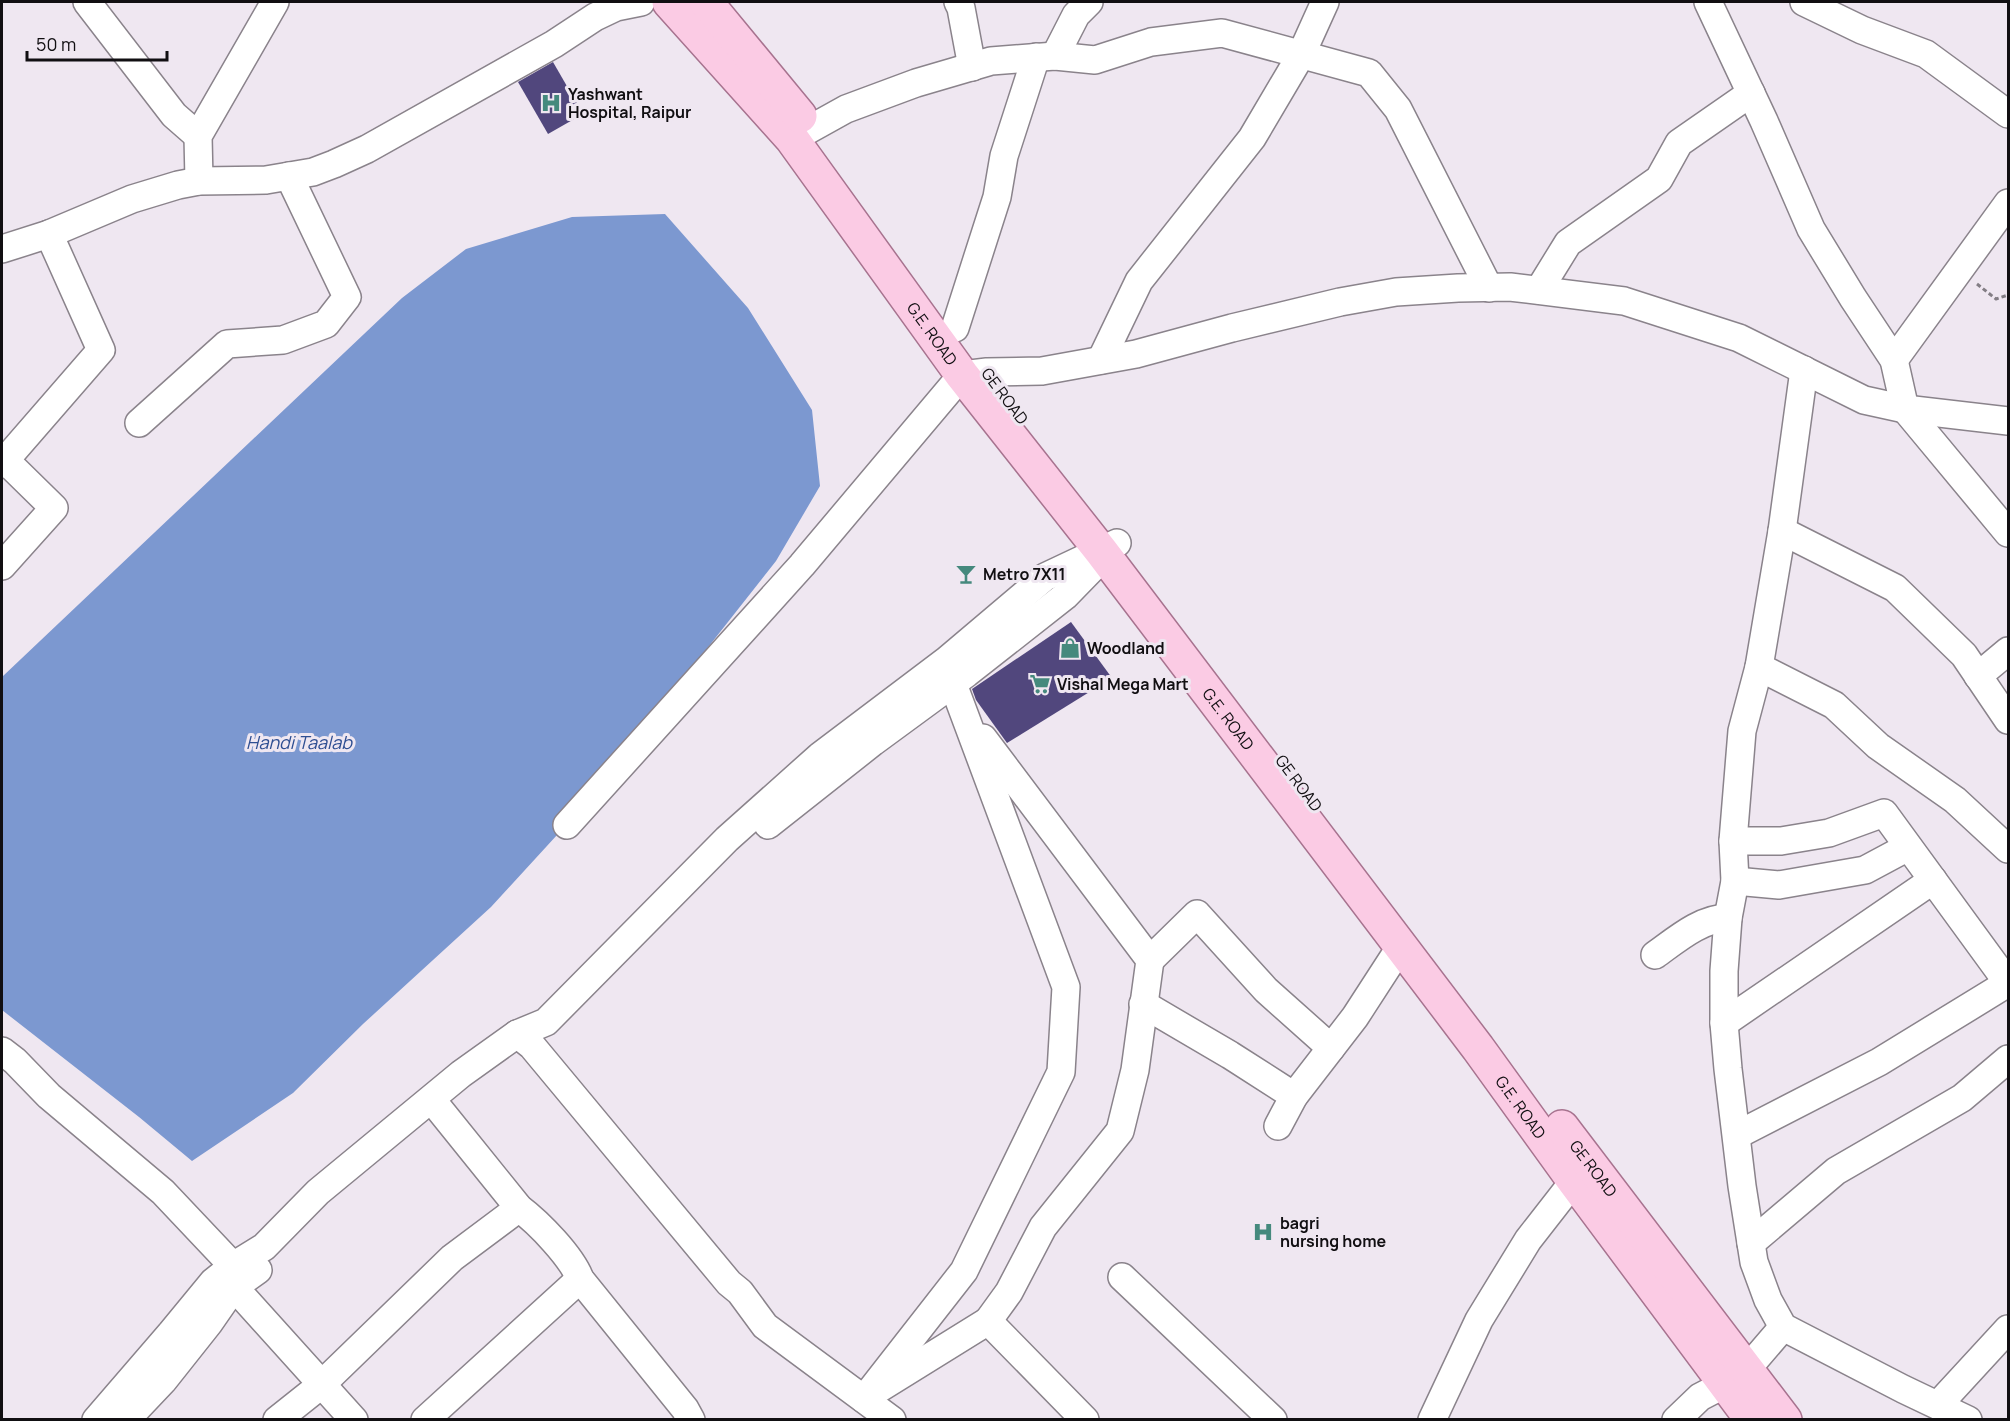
<svg xmlns="http://www.w3.org/2000/svg" width="2010" height="1421" viewBox="0 0 2010 1421" font-family="Manrope,sans-serif">
<style>
.water{fill:#7c98d0}
.building{fill:#51477d}
.lines{fill:none;stroke-linecap:round;stroke-linejoin:round}
.minor-casing{stroke:#8a838b;stroke-width:30}
.major-casing{stroke:#a7738f;stroke-width:36}
.path{stroke:#837e85;stroke-width:3;stroke-dasharray:4.5 3;stroke-linecap:butt}
.minor{stroke:#fff;stroke-width:27}
.major{stroke:#fbcbe4;stroke-width:33}
.labels{text-anchor:middle;dominant-baseline:central;stroke-width:6;stroke-linejoin:round;paint-order:stroke}
.poi-label{font-size:16px;font-weight:bold;fill:#110f12;stroke:#efe7f1;text-anchor:start}
.street-label{font-size:16px;fill:#110f12;stroke:#efe7f1}
.water-label{font-size:18px;font-style:italic;fill:#2e4e92;stroke:#efe7f1}
</style>
<rect width="100%" height="100%" fill="#efe7f1"/>
<polygon class="water" points="665,214 748,308 812,410 820,486 776,561 579,811 491,907 363,1024 293,1093 192,1161 139,1117 2,1010 2,677 402,298 466,249 572,217"/>
<g class="building">
<polygon points="553,62 583,114 548,134 518,82"/>
<polygon points="1071,622 1112,678 1007,743 976,700 972,689"/>
</g>
<g class="lines">
<g class="minor-casing">
<g id="minor">
<polyline points="87,2 174,115 198,136"/>
<polyline points="958,2 961,8 972,67"/>
<polyline points="1708,2 1764,121 1811,229 1853,298 1894,360 1905,409 2008,533"/>
<polyline points="1804,2 1862,30 1926,54 2008,114"/>
<polyline points="1055,56 1076,15 1089,2"/>
<polyline points="792,139 846,109 916,83 991,61 1055,56 1095,60 1151,42 1222,33 1369,73 1398,109 1489,288"/>
<polyline points="199,181 198,136 275,2"/>
<polyline points="2,249 49,234 132,199 178,185 199,181 266,180 313,172 334,164 367,149 554,44 595,17 616,7 641,2"/>
<polyline points="1539,290 1568,243 1659,179 1679,143 1751,93"/>
<polyline points="955,328 997,197 1004,156 1036,57"/>
<polyline points="1101,360 1139,281 1252,138 1301,55 1325,2"/>
<polyline points="1894,360 2008,203"/>
<polyline points="1804,370 1782,531 1759,667 1834,705 1878,746 1955,800 2008,849"/>
<polyline points="139,423 227,344 283,340 326,324 347,297 289,176"/>
<polyline points="2,457 54,508 2,566"/>
<polyline points="2,464 101,350 49,234"/>
<polyline points="1782,531 1895,588 1964,655 2008,720"/>
<polyline points="1759,667 1742,731 1733,841 1735,881 1728,918 1724,971 1724,1023 1728,1069 1742,1186 1754,1262 1768,1300 1783,1327 1903,1389 1968,1420"/>
<polyline points="1978,676 2008,651"/>
<polyline points="983,738 1150,960 1135,1070 1120,1131 1043,1227 1009,1292 988,1321"/>
<polyline points="567,825 802,565 962,375 987,372 1042,371 1136,354 1232,328 1340,302 1396,292 1458,288 1510,287 1624,301 1739,338 1864,400 1905,409 2008,421"/>
<polyline points="768,825 873,742 967,673 1065,596 1103,557"/>
<polyline points="1733,841 1781,841 1829,833 1884,813 2008,983"/>
<polyline points="1735,881 1779,885 1865,870 1908,847"/>
<path d="M1655,955c21,-15 46,-37 73,-37"/>
<polyline points="1150,960 1197,914 1266,990 1331,1048"/>
<polyline points="1143,1004 1230,1055 1294,1096"/>
<polyline points="1724,1023 1933,880"/>
<polyline points="517,1034 532,1046 729,1283 740,1292 765,1326 892,1420"/>
<polyline points="2,1051 15,1061 49,1096 163,1192 233,1266 234,1287 354,1420"/>
<path d="M440,1110l79,98c20,15 53,49 61,71l105,130 6,11"/>
<polyline points="1278,1126 1294,1096 1355,1017 1401,946"/>
<polyline points="1737,1135 1879,1062 2008,983"/>
<polyline points="1751,1243 1836,1171 1962,1098 2008,1059"/>
<polyline points="1122,1277 1273,1420"/>
<polyline points="880,1388 988,1321 1085,1420"/>
<polyline points="864,1399 964,1271 1061,1072 1066,987 953,684 949,667"/>
<polyline points="1938,1405 2008,1329"/>
<polyline points="96,1420 171,1333 213,1282 233,1266 264,1247 318,1192 461,1074 517,1034 546,1022 727,839 820,756 947,660 1045,577 1117,543"/>
<polyline points="126,1420 163,1381 209,1323 234,1287 258,1270"/>
<polyline points="277,1420 321,1385 452,1258 519,1208"/>
<polyline points="425,1420 580,1279"/>
<polyline points="1432,1420 1479,1320 1528,1240 1574,1181"/>
<polyline points="1676,1420 1700,1397 1725,1384 1747,1369 1783,1327"/>
</g>
</g>
<g class="major-casing">
<g id="major">
<path id="s1" d="M669,2l123,137 170,236 139,176 377,497 96,133 178,239"/>
<polyline points="706,2 800,116"/>
<path id="s2" d="M1562,1127l223,293"/>
</g>
</g>
<polyline class="path" points="1977,284 1996,299 2008,295"/>
<use href="#minor" class="minor"/>
<use href="#major" class="major"/>
</g>
<defs>
<g id="hospital-bare" transform="scale(1.62)"><path d="M-5-5h3v3.5h4V-5h3V5h-3V1.5h-4V5h-3Z" fill="#45897d" stroke="#efe7f1" stroke-width="2.5" paint-order="stroke"/></g>
<g id="bar-bare" transform="scale(1.62)"><path d="M-6-5H6L.8 .8V4.5H3.5V6h-7V4.5H-.8V.8Z" fill="#45897d" stroke="#efe7f1" stroke-width="2.5" paint-order="stroke"/></g>
<g id="shop-bare" transform="scale(1.62)"><path d="M-5-2.5h2.3a2.7 3.5 0 0 1 5.4 0H5L5.5 6h-11ZM-1.5-2.5h3a1.5 2.3 0 0 0-3 0Z" fill="#45897d" stroke="#efe7f1" stroke-width="2.5" paint-order="stroke"/></g>
<g id="supermarket-bare" transform="scale(1.62)"><path d="M-6-5.5h2.5l.6 2H6L4.5 2H-2.5L-4.4-4H-6ZM-1.5 3.2a1.3 1.3 0 1 0 .1 0ZM3 3.2a1.3 1.3 0 1 0 .1 0Z" fill="#45897d" stroke="#efe7f1" stroke-width="2.5" paint-order="stroke"/></g>
</defs>
<g fill-rule="evenodd">
<use href="#hospital-bare" x="551" y="103"/>
<use href="#bar-bare" x="966" y="574"/>
<use href="#shop-bare" x="1070" y="648"/>
<use href="#supermarket-bare" x="1040" y="684"/>
<use href="#hospital-bare" x="1263" y="1232"/>
</g>
<g class="labels">
<g class="poi-label">
<text x="568" y="94">Yashwant<tspan x="568" dy="18">Hospital, Raipur</tspan></text>
<text x="983" y="574">Metro 7X11</text>
<text x="1087" y="648">Woodland</text>
<text x="1057" y="684">Vishal Mega Mart</text>
<text x="1280" y="1223">bagri<tspan x="1280" dy="18">nursing home</tspan></text>
</g>
<g class="street-label">
<text stroke="none"><textPath href="#s1" startOffset="424">G.E. ROAD</textPath></text>
<text transform="translate(1005 396) rotate(53)">GE ROAD</text>
<text stroke="none"><textPath href="#s1" startOffset="910">G.E. ROAD</textPath></text>
<text transform="translate(1299 783) rotate(53)">GE ROAD</text>
<text stroke="none"><textPath href="#s1" startOffset="1396">G.E. ROAD</textPath></text>
<text stroke="none"><textPath href="#s2" startOffset="52">GE ROAD</textPath></text>
</g>
<g class="water-label">
<text x="299" y="742">Handi Taalab</text>
</g>
</g>
<rect width="2010" height="1421" fill="none" stroke="#110f12" stroke-width="6"/>
<path d="M27 51v9h140v-9" fill="none" stroke="#110f12" stroke-width="3"/>
<text x="36" y="51" font-size="18" fill="#110f12" stroke="#efe7f1" stroke-width="4.5" paint-order="stroke">50 m</text>
</svg>
